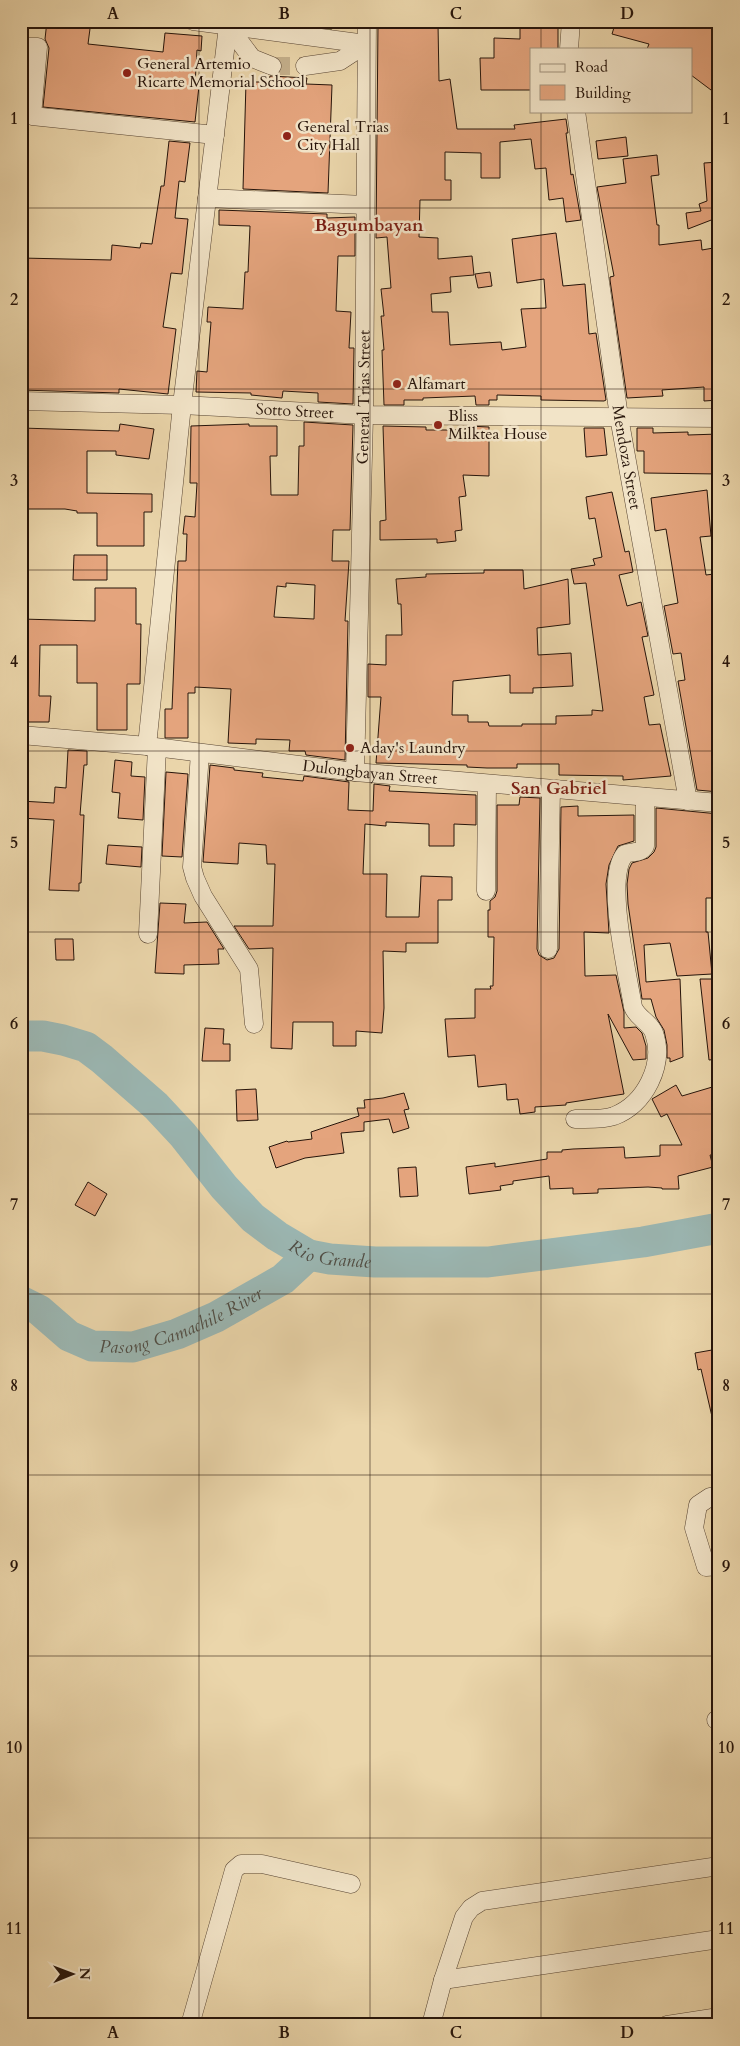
<svg xmlns="http://www.w3.org/2000/svg" width="740" height="2046" viewBox="0 0 740 2046" font-family="Cardo,serif">
<style>
.green{fill:#b7be89;stroke:#6e694a}
.lines{fill:none;stroke-linecap:round;stroke-linejoin:round}
.river{stroke:#9bb7b3;stroke-width:31}
.building{fill:#e4a47d;stroke:#26140a;fill-rule:evenodd}
.minor-tunnel{stroke:#c4af8b;stroke-width:18;stroke-dasharray:18 9;stroke-linecap:butt}
.minor-casing{stroke:#574432;stroke-width:19}
.minor{stroke:#f2e4c8;stroke-width:18}
.grid{fill:none;stroke:#26140a;stroke-width:1;stroke-opacity:0.55}
.poi-dot{fill:#8f2418;stroke:#f2e4c8;stroke-width:2}
.labels{text-anchor:middle;dominant-baseline:central;stroke-width:5;stroke-linejoin:round;paint-order:stroke}
.poi-label{font-size:16px;fill:#26140a;stroke:#f2e4c8;text-anchor:start}
.street-label{font-size:16px;fill:#26140a;stroke:#f2e4c8}
.neighbourhood-label{font-size:18px;font-weight:bold;fill:#7a1f14;stroke:#f2e4c8}
.water-label{font-size:18px;font-style:italic;fill:#4f4d45;stroke:#f2e4c8}
.neatline{fill:none;stroke:#26140a;stroke-width:2}
.grid-label{font-size:16px;text-anchor:middle;font-weight:bold;fill:#26140a}
</style>
<rect width="100%" height="100%" fill="#ebd6ab"/>
<filter id="stains"><feTurbulence type="fractalNoise" baseFrequency=".004" numOctaves="4"/><feColorMatrix values="0 0 0 0 .2 0 0 0 0 .09 0 0 0 0 .02 0 0 0 .5 -.17"/></filter>
<radialGradient id="worn" r=".72"><stop offset=".6" stop-color="#630" stop-opacity="0"/><stop offset="1" stop-color="#630" stop-opacity=".3"/></radialGradient>
<polygon class="green" points="218,21 338,21 332,29 320,35"/>
<g class="lines">
<g class="river">
<path id="s1" d="M21,1036h22l20,4 23,7 16,12 54,47 27,29 41,52 29,31 24,18 32,19 21,4 45,3h113l155,-20 76,-14"/>
<path id="s2" d="M21,1301l18,9 30,26 23,10 41,1 44,-13 39,-17 67,-38 26,-24"/>
</g>
</g>
<g class="building">
<polygon points="47,21 91,21 88,44 163,52 165,33 202,36 201,51 197,50 195,85 199,86 195,122 43,107 49,48 45,39"/>
<polygon points="520,21 558,21 558,49 531,49 531,90 481,90 480,58 494,58 494,38 520,39"/>
<polygon points="616,21 709,21 719,29 719,96 691,75 691,49 647,49 649,44 612,34"/>
<polygon points="378,24 438,24 439,81 450,79 457,129 515,129 514,125 566,119 568,133 566,133 571,175 573,174 581,220 566,222 563,198 549,200 546,168 535,169 531,139 500,142 500,178 481,178 481,153 445,152 445,180 451,180 451,200 420,200 419,237 438,238 438,259 472,256 474,275 450,277 451,292 431,294 432,312 448,312 450,345 501,342 502,350 526,347 521,309 546,308 544,279 517,283 512,239 556,233 563,286 585,284 589,334 596,333 606,400 604,401 541,400 541,396 497,395 497,400 489,400 489,405 476,405 475,396 423,398 423,400 404,400 404,405 384,405 382,350 384,350 381,316 384,316 381,289 391,288 387,237 376,238"/>
<polygon points="21,58 26,58 22,106 21,106"/>
<polygon points="270,76 307,78 306,84 332,85 328,193 243,189 246,82 269,82"/>
<polygon points="626,137 628,156 598,159 596,141"/>
<polygon points="169,141 190,143 185,182 179,181 175,218 188,219 182,274 171,273 163,327 176,329 168,394 119,389 119,393 21,390 21,258 111,260 112,245 140,248 141,243 152,244 161,186 164,186"/>
<polygon points="657,155 659,175 651,176 657,225 659,225 659,245 701,240 702,250 719,247 719,276 712,277 716,307 715,308 715,375 719,375 719,400 704,401 704,387 662,390 663,396 627,398 610,280 610,277 614,276 597,187 626,183 623,159"/>
<polygon points="719,162 719,217 688,229 686,213 701,211 699,204 707,201 704,163"/>
<polygon points="219,210 327,214 327,218 355,217 355,256 338,256 336,311 351,312 349,348 354,348 353,404 318,402 318,393 283,391 282,398 251,395 251,393 196,392 197,371 207,372 211,322 207,322 208,307 243,309 245,272 248,272 250,226 219,225"/>
<polygon points="490,272 492,286 478,288 475,274"/>
<path d="M304,422l49,3 -3,105h-17l-1,31h17l-4,60h3l-3,139 -39,-5 -1,-4h-16l1,-11 -34,-1v5l-28,-1 3,-54 -36,-2v6h-7v45h-23v-29h7l6,-148h8l1,-27h-4l2,-18 10,1 2,-34h-7l1,-57 58,-2v2h28v30h-7l1,39h27l1,-49h5zM286,583l29,2 -1,34 -40,-2 3,-31 9,1z"/>
<polygon points="120,424 154,429 149,459 116,455 116,451 87,451 87,493 152,494 152,512 144,512 144,546 97,546 97,513 77,513 77,511 65,509 21,509 21,428 119,431"/>
<polygon points="383,426 426,427 426,430 468,430 468,426 489,427 489,476 463,475 466,496 459,497 462,530 455,531 456,541 437,543 437,539 380,540 380,521 386,520"/>
<polygon points="584,428 604,428 607,455 586,457"/>
<polygon points="637,428 653,428 653,433 688,432 688,435 719,434 719,474 644,473 644,451 637,451"/>
<polygon points="707,490 711,536 700,537 706,575 714,574 717,600 719,600 719,742 716,742 719,792 697,790 678,681 685,680 681,653 673,654 664,606 678,603 666,529 655,531 651,498"/>
<polygon points="612,492 625,552 629,551 633,572 619,575 627,606 641,602 648,636 642,637 654,695 644,697 649,725 660,724 671,776 623,780 623,776 559,775 559,764 517,764 517,768 487,768 467,767 467,765 376,763 381,697 368,697 368,664 386,665 386,635 402,635 401,604 398,604 396,579 426,577 426,574 484,573 484,570 523,570 524,589 568,579 570,624 537,628 538,655 571,653 573,686 533,688 533,693 510,693 510,675 453,681 452,715 468,715 468,722 488,722 489,726 522,726 522,724 556,724 556,716 592,715 592,710 603,711 586,583 574,584 571,569 595,565 593,559 602,557 595,518 589,519 586,497"/>
<polygon points="74,555 107,555 107,580 73,580"/>
<polygon points="95,588 136,588 136,624 141,624 140,684 127,684 127,730 97,730 97,683 77,683 77,645 40,645 39,696 51,696 49,722 21,722 21,619 95,621"/>
<polygon points="68,750 87,751 87,765 84,765 80,815 84,815 81,883 79,883 79,891 49,890 54,820 21,818 21,801 54,803 55,787 66,788"/>
<polygon points="115,760 132,762 131,776 145,777 143,820 118,818 120,793 112,792"/>
<polygon points="210,765 234,768 234,770 263,773 262,777 303,781 304,776 349,782 348,810 373,811 374,784 390,786 389,791 476,795 476,825 454,824 454,846 429,846 429,824 386,822 386,826 365,824 363,874 387,874 386,917 419,917 421,876 452,877 452,900 438,900 438,943 406,943 406,952 383,951 384,1008 382,1033 356,1031 356,1046 333,1046 333,1022 293,1022 292,1049 271,1048 273,948 249,949 234,926 273,926 275,864 267,864 266,845 239,843 238,864 203,862"/>
<polygon points="166,772 188,774 182,857 162,856"/>
<polygon points="520,797 540,798 537,949 539,955 547,960 554,958 559,949 561,807 578,806 578,816 634,815 634,841 618,846 609,865 606,884 609,933 584,932 585,976 616,975 624,1012 624,1028 636,1027 642,1033 646,1046 646,1059 633,1060 608,1014 624,1094 566,1103 566,1105 535,1107 535,1112 520,1114 518,1099 507,1100 506,1084 478,1087 475,1055 448,1057 445,1019 475,1018 475,989 491,989 490,986 493,986 494,937 488,937 488,910 490,910 490,901 495,897 497,891 497,805 519,805"/>
<polygon points="656,808 719,814 719,898 706,898 706,932 708,932 712,974 677,976 670,943 644,945 646,982 680,979 683,1057 670,1062 670,1058 667,1058 667,1045 664,1030 656,1017 651,999 642,999 628,904 627,884 629,869 632,863 648,858 654,852 656,847"/>
<polygon points="108,845 142,847 141,867 106,864"/>
<polygon points="160,903 186,904 184,923 207,922 224,949 218,949 219,964 184,965 184,974 155,973"/>
<polygon points="55,939 73,939 74,960 56,960"/>
<polygon points="700,979 719,979 719,1059 709,1060"/>
<polygon points="205,1028 224,1029 223,1044 230,1044 230,1061 202,1061"/>
<polygon points="676,1085 682,1096 719,1085 719,1155 710,1155 713,1167 678,1176 679,1189 662,1189 662,1188 648,1187 598,1189 598,1193 573,1194 573,1188 550,1189 549,1176 513,1181 513,1184 500,1186 501,1190 469,1194 466,1167 495,1163 495,1167 547,1159 547,1152 562,1152 562,1150 573,1149 624,1147 625,1158 660,1156 660,1145 682,1145 667,1114 661,1117 652,1099"/>
<polygon points="256,1089 258,1120 237,1121 236,1090"/>
<polygon points="404,1093 409,1109 404,1110 409,1128 393,1133 389,1119 364,1122 364,1131 341,1133 344,1153 305,1158 276,1168 269,1147 287,1141 288,1142 312,1139 311,1132 359,1116 357,1108 365,1108 364,1100 383,1098"/>
<polygon points="416,1167 418,1196 400,1197 398,1168"/>
<polygon points="88,1182 107,1194 95,1216 75,1205"/>
<polygon points="712,1350 719,1382 719,1420 713,1421 701,1369 698,1370 695,1353"/>
</g>
<g class="lines">
<polyline class="minor-tunnel" points="272,66 305,66"/>
<g class="minor-casing">
<g id="minor">
<polyline points="193,21 366,44"/>
<polyline points="228,26 252,58 272,66"/>
<polyline points="21,47 38,47 32,116 215,135"/>
<polyline points="569,49 571,21"/>
<polyline points="305,66 340,61 366,44"/>
<path id="s3" d="M576,111l43,306 69,384"/>
<polyline points="207,198 365,205"/>
<path id="s4" d="M21,401l161,4 182,10 355,3"/>
<path id="s5" d="M21,735l126,11 208,26 364,31"/>
<polyline points="147,746 182,405 228,26"/>
<polyline points="200,753 192,867 195,878 203,896 249,969 254,1024"/>
<path id="s6" d="M355,772l9,-357 3,-394"/>
<polyline points="486,891 487,784"/>
<polyline points="148,934 157,748"/>
<polyline points="548,949 551,789"/>
<path d="M575,1119c12,0 27,1 39,-3 31,-12 51,-51 40,-83 -4,-11 -17,-15 -21,-26 -5,-32 -29,-129 -8,-153 7,-3 16,0 20,-8v-49"/>
<polyline points="719,1495 710,1497 698,1505 694,1528 706,1567 719,1566"/>
<polyline points="716,1720 719,1719"/>
<polyline points="443,1980 719,1939"/>
<polyline points="190,2025 234,1870 241,1864 262,1864 351,1884"/>
<polyline points="431,2025 443,1980 464,1917 471,1908 482,1901 719,1866"/>
<polyline points="667,2025 719,2017"/>
</g>
</g>
<use href="#minor" class="minor"/>
</g>
<path class="grid" d="M199,21v2004M370,21v2004M541,21v28M541,111v1914M21,208h698M21,389h698M21,570h698M21,751h698M21,932h698M21,1114h698M21,1294h698M21,1475h698M21,1656h698M21,1838h698"/>
<g class="poi-dot">
<circle cx="127" cy="73" r="5"/>
<circle cx="287" cy="136" r="5"/>
<circle cx="397" cy="384" r="5"/>
<circle cx="438" cy="425" r="5"/>
<circle cx="350" cy="748" r="5"/>
</g>
<g class="labels">
<g class="poi-label">
<text x="137" y="64">General Artemio<tspan x="137" dy="18">Ricarte Memorial School</tspan></text>
<text x="297" y="127">General Trias<tspan x="297" dy="18">City Hall</tspan></text>
<text x="407" y="384">Alfamart</text>
<text x="448" y="416">Bliss<tspan x="448" dy="18">Milktea House</tspan></text>
<text x="360" y="748">Aday's Laundry</text>
</g>
<g class="street-label">
<text stroke="none"><textPath href="#s6" startOffset="375">General Trias Street</textPath></text>
<text stroke="none"><textPath href="#s4" startOffset="274">Sotto Street</textPath></text>
<text stroke="none"><textPath href="#s3" startOffset="350">Mendoza Street</textPath></text>
<text stroke="none"><textPath href="#s5" startOffset="351">Dulongbayan Street</textPath></text>
</g>
<g class="neighbourhood-label">
<text x="369" y="225">Bagumbayan</text>
<text x="559" y="788">San Gabriel</text>
</g>
<g class="water-label">
<text stroke="none"><textPath href="#s1" startOffset="394">Rio Grande</textPath></text>
<text stroke="none"><textPath href="#s2" startOffset="179">Pasong Camachile River</textPath></text>
</g>
</g>
<rect width="740" height="2046" fill="none" stroke="#ebd6ab" stroke-width="55"/>
<rect x="530" y="48" width="162" height="65" fill="#f2e4c8" stroke="#a0917c"/>
<rect x="540" y="64" width="25" height="8" fill="#f2e4c8" stroke="#a0917c"/>
<text x="575" y="72" font-size="15" fill="#26140a">Road</text>
<rect x="540" y="85" width="25" height="15" fill="#e4a47d" stroke="#a0917c"/>
<text x="575" y="98" font-size="15" fill="#26140a">Building</text>
<g transform="translate(72 1974) rotate(89)" stroke="#f2e4c8" stroke-width="4" paint-order="stroke">
<path d="M0-4L9 19L0 12L-9 19Z" fill="#26140a"/>
<text y="-8" font-size="14" font-weight="bold" text-anchor="middle" fill="#26140a">N</text>
</g>
<rect x="28" y="28" width="684" height="1990" class="neatline"/>
<g class="grid-label">
<text x="113" y="19">A</text>
<text x="284" y="19">B</text>
<text x="456" y="19">C</text>
<text x="627" y="19">D</text>
<text x="14" y="124">1</text>
<text x="726" y="124">1</text>
<text x="14" y="305">2</text>
<text x="726" y="305">2</text>
<text x="14" y="486">3</text>
<text x="726" y="486">3</text>
<text x="14" y="667">4</text>
<text x="726" y="667">4</text>
<text x="14" y="848">5</text>
<text x="726" y="848">5</text>
<text x="14" y="1029">6</text>
<text x="726" y="1029">6</text>
<text x="14" y="1210">7</text>
<text x="726" y="1210">7</text>
<text x="14" y="1391">8</text>
<text x="726" y="1391">8</text>
<text x="14" y="1572">9</text>
<text x="726" y="1572">9</text>
<text x="14" y="1753">10</text>
<text x="726" y="1753">10</text>
<text x="14" y="1934">11</text>
<text x="726" y="1934">11</text>
<text x="113" y="2038">A</text>
<text x="284" y="2038">B</text>
<text x="456" y="2038">C</text>
<text x="627" y="2038">D</text>
</g>
<rect width="100%" height="100%" filter="url(#stains)"/>
<rect width="100%" height="100%" fill="url(#worn)"/>
</svg>
